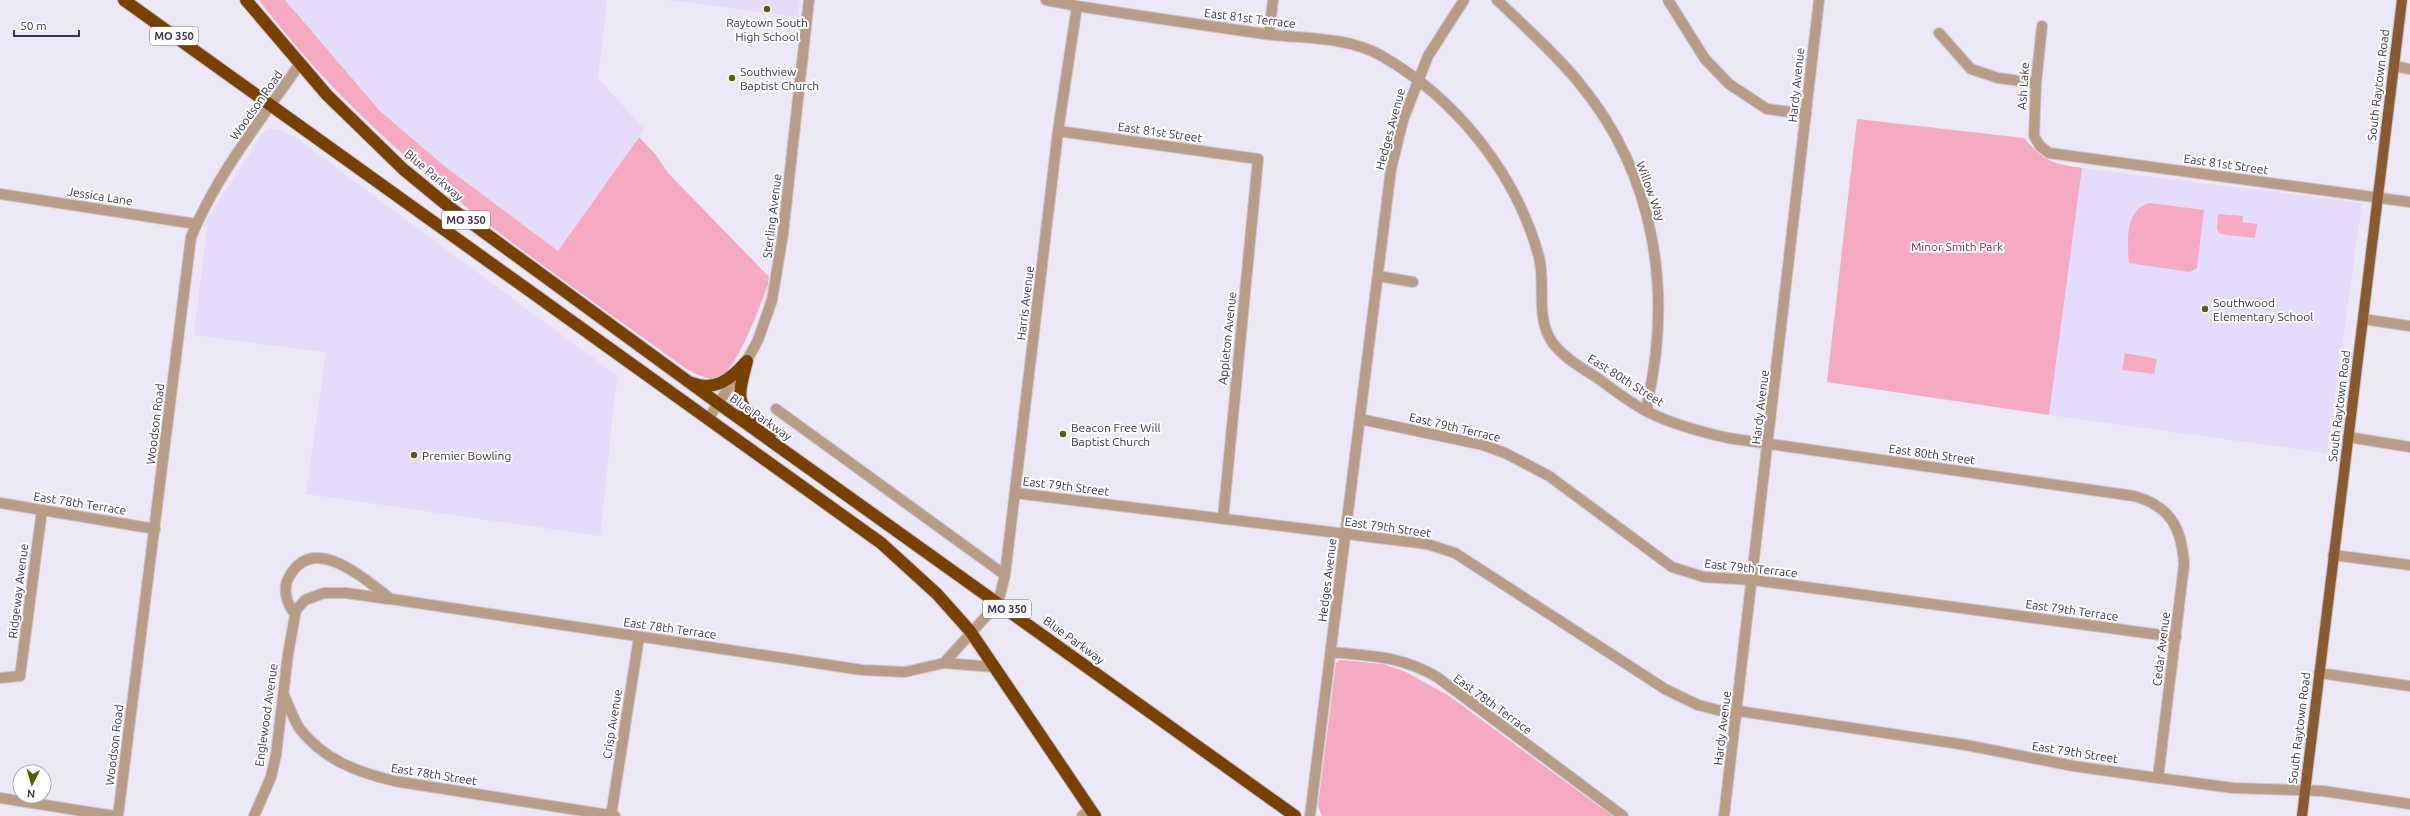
<svg xmlns="http://www.w3.org/2000/svg" width="2410" height="816" viewBox="0 0 2410 816" font-family="Ubuntu,sans-serif">
<style>
.built{fill:#e5dbfb}
.green{fill:#f5aac1}
.lines{fill:none;stroke-linecap:round;stroke-linejoin:round}
.minor-casing{stroke:#c9c4d6;stroke-width:12}
.major-casing{stroke:#c9c4d6;stroke-width:12}
.highway-casing{stroke:#c9c4d6;stroke-width:14}
.minor{stroke:#b89c86;stroke-width:10}
.major{stroke:#8a592f;stroke-width:10}
.highway{stroke:#794100;stroke-width:12}
.poi-dot{fill:#516002;stroke:#fff;stroke-width:1.5}
.labels{text-anchor:middle;dominant-baseline:central;stroke-width:4;stroke-linejoin:round;paint-order:stroke}
.shield{fill:#fff;stroke:#787185;stroke-width:1}
.shield-label{font-size:11px;font-weight:bold;fill:#3e3451}
.street-label{font-size:12px;fill:#3e3451;stroke:#fff}
.poi-label{font-size:12px;fill:#3e3451;stroke:#fff;text-anchor:start}
.park-label{font-size:12px;fill:#912151;stroke:#fff}
</style>
<rect width="100%" height="100%" fill="#ece8f7"/>
<g class="built">
<polygon points="285,0 607,0 598,78 644,129 558,251 443,165 380,111"/>
<polygon points="671,0 800,0 798,17"/>
<polygon points="268,128 279,130 295,137 617,376 600,536 306,494 326,353 338,354 194,335 207,227 204,224 264,131"/>
<polygon points="2082,168 2362,203 2327,453 2049,415"/>
</g>
<g class="green">
<path d="M259,0h26l95,111 63,54 115,86 81,-114 17,18 13,19 100,103 -1,7c-7,19 -31,88 -51,94 -10,2 -20,-4 -29,-8 -156,-113 -312,-214 -429,-370z"/>
<path d="M1857,119l167,19c20,23 28,26 58,30l-33,247 -222,-33z"/>
<path d="M2150,203l54,7 -7,58 -7,4 -61,-9c-2,-21 -4,-55 21,-60z"/>
<polygon points="2218,214 2243,216 2242,222 2257,224 2255,238 2220,234 2217,229"/>
<polygon points="2125,353 2157,359 2154,374 2122,370"/>
<polygon points="1340,660 1383,664 1406,672 1449,696 1600,807 1617,816 1322,816 1318,806 1336,663"/>
</g>
<g class="lines">
<g class="minor-casing">
<g id="minor">
<path d="M1046,0l31,6c63,10 125,19 188,28 38,5 80,2 115,21 76,43 136,118 159,202 7,29 -4,59 13,85 11,15 28,25 44,35 17,12 35,27 54,36 25,12 51,19 78,25l406,58c37,10 48,33 50,69l-26,213"/>
<path d="M1497,0c28,27 58,53 83,84 75,91 93,208 67,320l1,8"/>
<polyline points="1668,0 1705,59 1729,84 1767,109 1806,114"/>
<polyline points="2042,26 2036,83 2034,136 2040,146 2049,153 2410,202"/>
<polyline points="1939,33 1971,69 1998,78 2036,83"/>
<polyline points="1269,34 1273,0"/>
<polyline points="2394,66 2410,69"/>
<polyline points="1058,131 1258,159"/>
<polyline points="0,194 196,224"/>
<polyline points="1378,276 1413,282"/>
<polyline points="2363,319 2410,326"/>
<polyline points="776,409 1005,575"/>
<polyline points="708,419 750,355 758,340 772,300 783,234 809,0"/>
<polyline points="1360,419 1483,445 1505,453 1549,476 1672,567 1704,577 1753,580 2176,637"/>
<polyline points="2348,437 2410,447"/>
<polyline points="1015,493 1427,544 1455,553 1665,689 1698,705 1737,715"/>
<polyline points="0,503 155,529"/>
<polyline points="1223,519 1258,159"/>
<polyline points="2333,555 2410,565"/>
<path d="M295,614c-8,-10 -13,-25 -6,-37 25,-46 77,4 102,22l471,71 43,2 39,-9 50,4"/>
<path d="M1332,652c39,4 70,4 105,25l186,139"/>
<polyline points="944,663 998,603 1005,575 1058,131 1077,6"/>
<polyline points="2319,673 2410,686"/>
<polyline points="0,678 20,676 42,510"/>
<path d="M284,695c5,11 9,24 16,34 24,31 57,43 94,52l221,35"/>
<polyline points="1738,711 1966,745 2073,766 2158,778 2233,788 2323,791 2410,804"/>
<polyline points="0,798 114,816"/>
<path d="M118,816l73,-579c26,-63 70,-117 108,-172"/>
<polyline points="254,816 271,777 276,755 288,654 296,610 305,600 324,593 346,593 388,599"/>
<polyline points="611,816 639,637"/>
<polyline points="1082,816 1090,809"/>
<polyline points="1310,816 1391,169 1403,120 1428,56 1464,0"/>
<polyline points="1724,816 1819,0"/>
</g>
</g>
<g class="major-casing">
<polyline id="major" points="2302,816 2402,0"/>
</g>
<g class="highway-casing">
<g id="highway">
<polyline points="124,0 881,543 937,594 970,631 1095,816"/>
<polyline points="246,0 327,95 403,169 448,206 719,404 1295,816"/>
<path d="M747,361c-11,43 -12,43 25,71"/>
<path d="M692,383c22,9 39,-4 53,-20"/>
</g>
</g>
<use href="#minor" class="minor"/>
<use href="#major" class="major"/>
<use href="#highway" class="highway"/>
</g>
<g class="poi-dot">
<circle cx="767" cy="9" r="4"/>
<circle cx="732" cy="78" r="4"/>
<circle cx="2205" cy="309" r="4"/>
<circle cx="1063" cy="434" r="4"/>
<circle cx="414" cy="455" r="4"/>
</g>
<g class="labels">
<g class="shield">
<rect x="150" y="27" width="48" height="18" rx="3"/>
<rect x="442" y="211" width="48" height="18" rx="3"/>
<rect x="983" y="600" width="48" height="18" rx="3"/>
</g>
<g class="shield-label">
<text x="174" y="36">MO 350</text>
<text x="466" y="220">MO 350</text>
<text x="1007" y="609">MO 350</text>
</g>
<g class="street-label">
<text transform="translate(1250 18) rotate(7)">East 81st Terrace</text>
<text transform="translate(1796 85) rotate(-84)">Hardy Avenue</text>
<text transform="translate(2378 85) rotate(-83)">South Raytown Road</text>
<text transform="translate(2023 86) rotate(-86)">Ash Lake</text>
<text transform="translate(256 105) rotate(-55)">Woodson Road</text>
<text transform="translate(1390 129) rotate(-75)">Hedges Avenue</text>
<text transform="translate(1160 132) rotate(8)">East 81st Street</text>
<text transform="translate(2226 164) rotate(8)">East 81st Street</text>
<text transform="translate(434 175) rotate(40)">Blue Parkway</text>
<text transform="translate(1651 191) rotate(70)">Willow Way</text>
<text transform="translate(100 196) rotate(9)">Jessica Lane</text>
<text transform="translate(772 216) rotate(-83)">Sterling Avenue</text>
<text transform="translate(1025 303) rotate(-83)">Harris Avenue</text>
<text transform="translate(1227 338) rotate(-84)">Appleton Avenue</text>
<text transform="translate(1626 380) rotate(32)">East 80th Street</text>
<text transform="translate(2339 406) rotate(-83)">South Raytown Road</text>
<text transform="translate(1760 407) rotate(-83)">Hardy Avenue</text>
<text transform="translate(761 417) rotate(35)">Blue Parkway</text>
<text transform="translate(155 424) rotate(-83)">Woodson Road</text>
<text transform="translate(1455 427) rotate(13)">East 79th Terrace</text>
<text transform="translate(1932 454) rotate(8)">East 80th Street</text>
<text transform="translate(1066 486) rotate(7)">East 79th Street</text>
<text transform="translate(80 503) rotate(9)">East 78th Terrace</text>
<text transform="translate(1388 527) rotate(8)">East 79th Street</text>
<text transform="translate(1751 568) rotate(6)">East 79th Terrace</text>
<text transform="translate(1327 580) rotate(-83)">Hedges Avenue</text>
<text transform="translate(18 591) rotate(-83)">Ridgeway Avenue</text>
<text transform="translate(2072 610) rotate(8)">East 79th Terrace</text>
<text transform="translate(670 628) rotate(8)">East 78th Terrace</text>
<text transform="translate(1074 640) rotate(36)">Blue Parkway</text>
<text transform="translate(2161 649) rotate(-83)">Cedar Avenue</text>
<text transform="translate(1493 704) rotate(36)">East 78th Terrace</text>
<text transform="translate(266 715) rotate(-82)">Englewood Avenue</text>
<text transform="translate(612 724) rotate(-81)">Crisp Avenue</text>
<text transform="translate(1722 728) rotate(-83)">Hardy Avenue</text>
<text transform="translate(2299 728) rotate(-83)">South Raytown Road</text>
<text transform="translate(114 745) rotate(-83)">Woodson Road</text>
<text transform="translate(2075 752) rotate(9)">East 79th Street</text>
<text transform="translate(434 774) rotate(9)">East 78th Street</text>
</g>
<g class="poi-label">
<text x="767" y="22" text-anchor="middle">Raytown South<tspan x="767" dy="14">High School</tspan></text>
<text x="740" y="71">Southview<tspan x="740" dy="14">Baptist Church</tspan></text>
<text x="2213" y="302">Southwood<tspan x="2213" dy="14">Elementary School</tspan></text>
<text x="1071" y="427">Beacon Free Will<tspan x="1071" dy="14">Baptist Church</tspan></text>
<text x="422" y="455">Premier Bowling</text>
</g>
<g class="park-label">
<text x="1957" y="246">Minor Smith Park</text>
</g>
</g>
<g transform="translate(32 784) rotate(185)"><circle r="19" fill="#ffffff" stroke="#b2aeb9"/>
<path d="M0-3L7 15L0 10L-7 15Z" fill="#516002"/>
<text y="-6" font-size="11" font-weight="bold" text-anchor="middle" fill="#3e3451">N</text>
</g>
<path d="M14 30v6h65v-6" fill="none" stroke="#3e3451" stroke-width="2"/>
<text x="20" y="30" font-size="12" fill="#3e3451" stroke="#ffffff" stroke-width="3" paint-order="stroke">50 m</text>
</svg>
